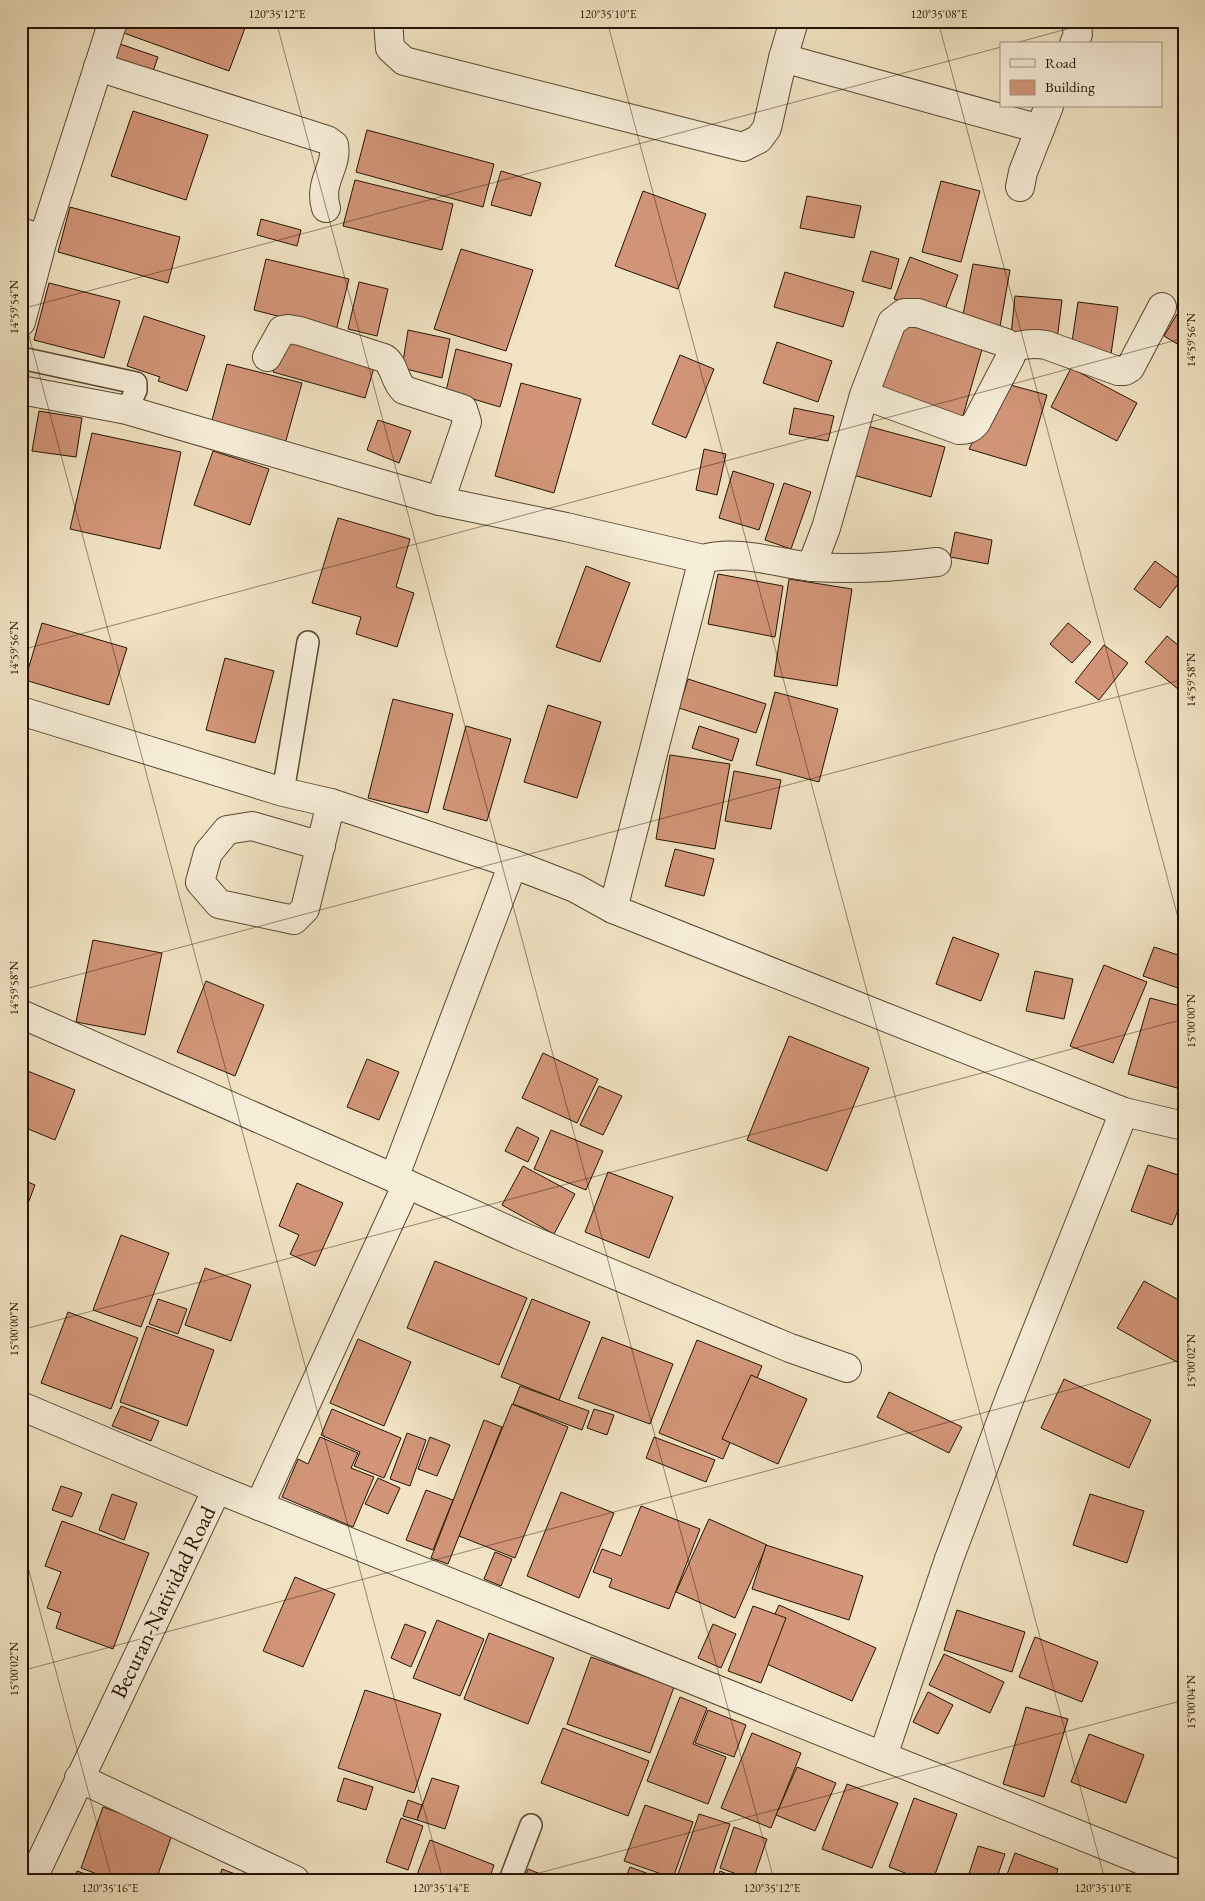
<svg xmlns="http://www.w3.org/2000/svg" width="1205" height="1901" viewBox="0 0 1205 1901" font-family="'EB Garamond',serif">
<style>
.building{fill:#d29579;stroke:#251403}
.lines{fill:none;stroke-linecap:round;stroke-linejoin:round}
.service-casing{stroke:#584833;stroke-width:24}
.minor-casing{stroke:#584833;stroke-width:30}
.tertiary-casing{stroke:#584833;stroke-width:30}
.service{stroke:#f6edd8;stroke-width:21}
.minor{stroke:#f6edd8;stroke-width:28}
.tertiary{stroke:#f6edd8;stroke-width:28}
.ticks{fill:none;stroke:#251403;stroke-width:1;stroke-opacity:0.45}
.labels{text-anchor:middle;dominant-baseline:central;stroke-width:5;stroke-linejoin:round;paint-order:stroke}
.street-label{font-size:22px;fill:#251403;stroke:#f6edd8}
.neatline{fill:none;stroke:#251403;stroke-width:2}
.ticks-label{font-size:12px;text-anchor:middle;fill:#251403}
</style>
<rect width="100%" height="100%" fill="#f1e3c3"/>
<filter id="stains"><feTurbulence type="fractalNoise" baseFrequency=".004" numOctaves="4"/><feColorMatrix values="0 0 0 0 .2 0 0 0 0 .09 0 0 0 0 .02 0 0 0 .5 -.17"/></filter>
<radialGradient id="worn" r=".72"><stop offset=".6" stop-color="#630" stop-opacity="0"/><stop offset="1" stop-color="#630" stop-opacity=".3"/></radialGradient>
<g class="building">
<polygon points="124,21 226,21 245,28 229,71 121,32"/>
<polygon points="120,44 158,57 150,80 112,66"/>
<polygon points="133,111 208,135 186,200 111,176"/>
<polygon points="367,130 494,164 483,207 356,172"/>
<polygon points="501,171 541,183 531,216 491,205"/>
<polygon points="355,180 453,204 442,250 343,226"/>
<polygon points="941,181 980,191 961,262 922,252"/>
<polygon points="643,191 706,214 678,289 615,266"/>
<polygon points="807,196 861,206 854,238 800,228"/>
<polygon points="70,207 180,237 168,283 58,252"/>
<polygon points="261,219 301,230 297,246 257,235"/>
<polygon points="461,249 533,270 506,351 434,329"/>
<polygon points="871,251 899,259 891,289 862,281"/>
<polygon points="910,257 958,275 942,317 894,299"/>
<polygon points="266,259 349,279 336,331 254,310"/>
<polygon points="973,264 1010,270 999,332 961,325"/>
<polygon points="785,272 854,292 843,327 774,307"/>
<polygon points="359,282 388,289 377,336 348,329"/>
<polygon points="49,283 120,301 104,358 34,340"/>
<polygon points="1015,296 1062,300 1057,340 1011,335"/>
<polygon points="1078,302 1118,307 1111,354 1071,348"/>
<polygon points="1177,314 1184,318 1184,348 1164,336"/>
<polygon points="144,316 205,336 187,391 158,381 160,377 127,366"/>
<polygon points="897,322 983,346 962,419 874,389"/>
<polygon points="408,330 450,339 442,378 402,368"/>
<polygon points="285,336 376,361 365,398 273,372"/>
<polygon points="777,342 832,361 818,402 763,383"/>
<polygon points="456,349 512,364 500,407 446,391"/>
<polygon points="680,355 714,369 686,438 652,424"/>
<polygon points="227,364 302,383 285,444 211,424"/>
<polygon points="1071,368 1137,403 1117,441 1051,407"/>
<polygon points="521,383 581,399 554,493 495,476"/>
<polygon points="1003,383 1047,395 1026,466 969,449"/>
<polygon points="794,408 834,416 828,441 789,434"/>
<polygon points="39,411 82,418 76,457 32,451"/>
<polygon points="378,420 411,431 399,463 367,450"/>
<polygon points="860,424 945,447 931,497 846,473"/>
<polygon points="92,433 181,452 160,549 70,529"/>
<polygon points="704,449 726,454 717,495 696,490"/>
<polygon points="213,451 269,469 250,525 194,505"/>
<polygon points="733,471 774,484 759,530 719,518"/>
<polygon points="784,483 811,492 791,549 765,540"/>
<polygon points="338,518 410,539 396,587 414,593 397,647 356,634 361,617 312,603"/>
<polygon points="955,532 992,540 988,564 950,557"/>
<polygon points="1155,561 1181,580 1160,608 1134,589"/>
<polygon points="586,566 630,583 600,662 556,647"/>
<polygon points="718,574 783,586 775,637 708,624"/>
<polygon points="789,579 852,589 837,686 774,676"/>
<polygon points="42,623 127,648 109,705 25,680"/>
<polygon points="1068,623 1091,642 1072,663 1050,644"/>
<polygon points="1167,636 1184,650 1184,694 1145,662"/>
<polygon points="1104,645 1128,663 1099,700 1075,682"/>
<polygon points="225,658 274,671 255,743 206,730"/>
<polygon points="688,679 766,704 756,733 679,708"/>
<polygon points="775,692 838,709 819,782 756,765"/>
<polygon points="393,699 453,714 428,813 368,798"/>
<polygon points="548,705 601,722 577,798 524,782"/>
<polygon points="466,726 511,739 487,821 443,809"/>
<polygon points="699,726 739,739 732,761 692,748"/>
<polygon points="670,755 730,764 715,849 656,839"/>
<polygon points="734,771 781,780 771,829 725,821"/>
<polygon points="675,849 714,859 704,896 665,886"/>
<polygon points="953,937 999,954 981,1001 936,984"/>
<polygon points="93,940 162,953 145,1035 76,1022"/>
<polygon points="1154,947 1184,957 1184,990 1143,976"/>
<polygon points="1104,965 1147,982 1113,1063 1070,1046"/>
<polygon points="1035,971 1073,979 1064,1019 1026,1011"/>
<polygon points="206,981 264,1005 235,1076 177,1052"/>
<polygon points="1150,998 1184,1007 1184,1090 1128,1074"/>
<polygon points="789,1036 869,1068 827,1171 747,1140"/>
<polygon points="543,1053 598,1079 577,1123 522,1098"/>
<polygon points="367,1059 399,1072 379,1120 347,1107"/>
<polygon points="25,1070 75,1090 55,1140 21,1126 21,1078"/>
<polygon points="599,1086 622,1096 603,1135 580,1125"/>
<polygon points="517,1127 539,1138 528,1162 505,1151"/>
<polygon points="551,1130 603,1151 586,1190 534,1169"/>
<polygon points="1148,1165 1184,1177 1184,1195 1172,1225 1131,1211"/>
<polygon points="523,1166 575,1194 554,1234 502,1205"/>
<polygon points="608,1172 673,1197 649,1258 585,1232"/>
<polygon points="21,1179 35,1185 21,1222"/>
<polygon points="297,1183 343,1203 315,1266 290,1254 299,1235 279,1226"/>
<polygon points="121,1235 169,1253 141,1327 93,1310"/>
<polygon points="435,1261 527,1298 499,1365 407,1328"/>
<polygon points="205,1268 251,1285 231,1341 185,1325"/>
<polygon points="1144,1281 1184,1303 1184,1366 1117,1328"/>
<polygon points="158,1299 187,1309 178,1334 149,1324"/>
<polygon points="532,1299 590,1322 559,1400 501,1377"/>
<polygon points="68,1312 138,1338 111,1409 41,1383"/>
<polygon points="147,1326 214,1350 187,1426 120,1402"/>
<polygon points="602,1337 673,1364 650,1424 578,1398"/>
<polygon points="358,1339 411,1362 384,1426 330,1403"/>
<polygon points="697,1340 762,1366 723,1459 659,1433"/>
<polygon points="751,1375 807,1399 778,1464 722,1439"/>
<polygon points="1064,1379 1151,1420 1129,1468 1041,1428"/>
<polygon points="520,1386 589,1411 582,1430 513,1404"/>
<polygon points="889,1392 962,1427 949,1453 877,1417"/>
<polygon points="512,1404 568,1427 515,1558 459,1536"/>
<polygon points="121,1406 159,1421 151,1441 112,1426"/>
<polygon points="332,1409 401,1438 384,1478 354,1466 360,1452 321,1435"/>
<polygon points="594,1409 614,1415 607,1435 587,1428"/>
<polygon points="484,1420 502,1427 448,1564 431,1558"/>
<polygon points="407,1433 426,1440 410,1486 390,1479"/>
<polygon points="320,1437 358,1453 351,1468 374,1477 353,1527 282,1497 298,1459 308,1464"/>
<polygon points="430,1437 450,1445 437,1476 418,1469"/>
<polygon points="654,1437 715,1460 706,1482 646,1458"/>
<polygon points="378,1478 400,1488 388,1514 365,1504"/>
<polygon points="61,1486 82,1493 72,1517 52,1510"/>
<polygon points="426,1490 453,1500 433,1550 406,1540"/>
<polygon points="561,1492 614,1513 579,1598 527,1576"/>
<polygon points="112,1494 137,1503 124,1540 99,1530"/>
<polygon points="1090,1494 1144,1511 1127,1563 1073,1545"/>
<polygon points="641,1506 700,1529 669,1609 609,1587 612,1579 593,1572 602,1549 621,1556"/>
<polygon points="709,1519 767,1545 735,1618 676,1592"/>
<polygon points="62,1521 149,1553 113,1649 56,1628 61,1613 47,1608 61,1572 45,1566"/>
<polygon points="766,1545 863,1576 849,1620 752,1589"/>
<polygon points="495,1552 512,1559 501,1586 484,1579"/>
<polygon points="295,1577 335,1594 303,1667 263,1651"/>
<polygon points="779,1605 876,1648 852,1701 755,1659"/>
<polygon points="753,1606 786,1618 761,1683 728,1671"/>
<polygon points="957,1610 1025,1632 1012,1672 944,1650"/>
<polygon points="437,1620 484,1639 460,1696 413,1678"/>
<polygon points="405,1624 426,1632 411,1667 391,1658"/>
<polygon points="713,1624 736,1634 721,1668 698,1658"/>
<polygon points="489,1633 554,1658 528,1724 464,1699"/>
<polygon points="1035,1637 1098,1662 1082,1702 1019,1677"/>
<polygon points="944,1654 1004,1682 990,1713 929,1685"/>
<polygon points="591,1657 674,1687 650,1753 567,1724"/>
<polygon points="365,1690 441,1714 414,1793 338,1768"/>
<polygon points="928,1692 953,1705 938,1734 913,1722"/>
<polygon points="680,1697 707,1708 693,1744 726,1757 708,1804 647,1781"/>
<polygon points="1026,1707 1068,1719 1044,1797 1003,1784"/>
<polygon points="708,1710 746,1725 734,1757 695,1743"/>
<polygon points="563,1728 649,1761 628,1816 541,1783"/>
<polygon points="752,1733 801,1753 771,1828 721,1808"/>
<polygon points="1089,1734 1144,1755 1126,1803 1071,1782"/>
<polygon points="797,1767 836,1783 815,1831 776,1815"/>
<polygon points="344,1778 373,1787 366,1810 337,1801"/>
<polygon points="432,1778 459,1786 445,1829 417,1820"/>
<polygon points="847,1784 898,1803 872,1868 822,1849"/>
<polygon points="914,1798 957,1814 933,1880 924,1880 889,1867"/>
<polygon points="408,1800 422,1805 417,1820 403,1816"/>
<polygon points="645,1805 693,1822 673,1878 624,1861"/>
<polygon points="103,1807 173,1832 156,1880 113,1880 81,1868"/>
<polygon points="699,1814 730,1824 711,1880 676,1880"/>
<polygon points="401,1818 423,1826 408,1870 386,1862"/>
<polygon points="734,1827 767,1839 753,1880 720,1868"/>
<polygon points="430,1840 494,1865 489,1880 415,1880"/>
<polygon points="978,1846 1005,1854 996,1880 967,1880"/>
<polygon points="1015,1853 1058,1869 1054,1880 1005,1880"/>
<polygon points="630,1867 665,1880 625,1880"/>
<polygon points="222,1869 251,1880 218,1880"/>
<polygon points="528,1869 555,1880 524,1880"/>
<polygon points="77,1871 103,1880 74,1880"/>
<polygon points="720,1871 742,1880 716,1880"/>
</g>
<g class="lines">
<g class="service-casing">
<g id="service">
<polyline points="21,358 136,383 136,390 127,410"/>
<polyline points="283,792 308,642"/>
<polyline points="510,1880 531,1825"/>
</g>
</g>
<g class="minor-casing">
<g id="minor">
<polyline points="388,21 390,48 404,61 743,147 759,139 767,128 783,58 794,21"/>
<polyline points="1074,44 1078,34 1076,21"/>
<polyline points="783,58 1040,129"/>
<path d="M98,67l229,73 7,5c4,22 -16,36 -8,63"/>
<polyline points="1020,187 1023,172 1049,106"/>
<polyline points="21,232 43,239"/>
<path d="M1011,348c12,-4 22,-5 35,-3l72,26h7l5,-3 32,-61"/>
<path d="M267,357l15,-27 6,-1 12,2 84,27c11,7 10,23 20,32l59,19 4,13 -27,79"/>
<path d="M21,390l106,20 313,91 126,26 137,32c35,-10 73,4 109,8 42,3 83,0 125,-5"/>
<path d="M811,567l15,-39 38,-133 28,-73 12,-9h14l88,30 5,5v8l-35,67c-5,6 -9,7 -17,7l-95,-35"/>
<polyline points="21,711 283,792 331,803 513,864 575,888 613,909 1124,1112 1184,1126"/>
<polyline points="321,846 252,826 227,830 208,853 200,882 219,904 294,920 305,909 331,803"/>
<polyline points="613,909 703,559"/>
<polyline points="21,1014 394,1178 519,1235 790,1348 847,1368"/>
<polyline points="394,1178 513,864"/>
<polyline points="217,1489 1184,1877"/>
<polyline points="259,1506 407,1184"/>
<polyline points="883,1756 949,1559 1011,1395 1124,1112"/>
<polyline points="79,1778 295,1880"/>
</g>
</g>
<g class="tertiary-casing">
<g id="tertiary">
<polyline points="21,322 43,239 113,21"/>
<polyline points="21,1406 217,1489 32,1880"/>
</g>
</g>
<use href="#service" class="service"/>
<use href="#minor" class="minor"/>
<use href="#tertiary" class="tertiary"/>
</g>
<path class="ticks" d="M276,21l498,1859M607,21l498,1859M938,21l246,919M1012,44l84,-23M21,306l422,1574M21,309l980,-262M21,650l1163,-312M21,990l1163,-311M21,1330l1163,-311M21,1541l91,339M21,1671l1163,-312M513,1880l671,-180"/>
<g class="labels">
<g class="street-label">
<text transform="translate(163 1602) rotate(-64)">Becuran-Natividad Road</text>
</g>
</g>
<rect width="1205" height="1901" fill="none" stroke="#f1e3c3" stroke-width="55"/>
<rect x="1000" y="42" width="162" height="65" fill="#f6edd8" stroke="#a29683"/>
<rect x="1010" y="59" width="25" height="8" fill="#f6edd8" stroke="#a29683"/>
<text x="1045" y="68" font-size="15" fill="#251403">Road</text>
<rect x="1010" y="80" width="25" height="15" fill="#d29579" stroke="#a29683"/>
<text x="1045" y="92" font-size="15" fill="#251403">Building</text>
<rect x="28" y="28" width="1150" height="1846" class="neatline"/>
<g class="ticks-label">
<text x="277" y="18">120°35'12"E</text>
<text x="608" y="18">120°35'10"E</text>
<text x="939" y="18">120°35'08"E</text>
<text transform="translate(14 307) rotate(-90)" y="4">14°59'54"N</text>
<text transform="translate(1191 340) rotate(-90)" y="4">14°59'56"N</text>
<text transform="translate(14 648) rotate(-90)" y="4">14°59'56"N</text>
<text transform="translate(1191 680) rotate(-90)" y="4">14°59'58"N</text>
<text transform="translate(14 988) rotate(-90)" y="4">14°59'58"N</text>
<text transform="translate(1191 1021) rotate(-90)" y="4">15°00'00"N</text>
<text transform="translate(14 1329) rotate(-90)" y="4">15°00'00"N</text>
<text transform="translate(1191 1361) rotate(-90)" y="4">15°00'02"N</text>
<text transform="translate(14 1669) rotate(-90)" y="4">15°00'02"N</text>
<text transform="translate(1191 1702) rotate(-90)" y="4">15°00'04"N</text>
<text x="110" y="1892">120°35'16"E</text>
<text x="441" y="1892">120°35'14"E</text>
<text x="772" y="1892">120°35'12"E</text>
<text x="1103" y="1892">120°35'10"E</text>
</g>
<rect width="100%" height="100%" filter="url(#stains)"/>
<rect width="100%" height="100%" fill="url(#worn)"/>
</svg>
